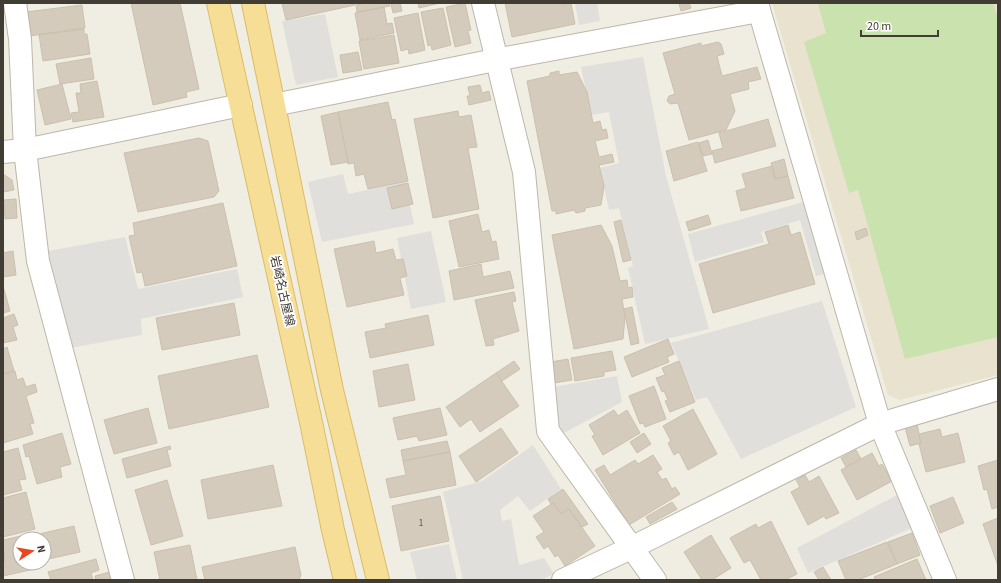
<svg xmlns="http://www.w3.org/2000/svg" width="1001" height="583" viewBox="0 0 1001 583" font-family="'Source Sans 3','Noto Sans JP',sans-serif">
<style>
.education{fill:#e8e2ce}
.green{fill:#c9e2ae}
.parking{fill:#e1dfdb}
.building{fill:#d4cbbc;stroke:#cbc0ad}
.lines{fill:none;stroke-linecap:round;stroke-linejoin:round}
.minor-casing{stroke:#beb7a9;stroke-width:24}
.major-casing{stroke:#dabc67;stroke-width:24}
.minor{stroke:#fff;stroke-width:22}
.major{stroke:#f6de96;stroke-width:22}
.labels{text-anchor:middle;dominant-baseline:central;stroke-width:3.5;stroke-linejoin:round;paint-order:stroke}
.number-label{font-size:10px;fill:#666056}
.street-label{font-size:12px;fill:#413c34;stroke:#fff}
</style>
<rect width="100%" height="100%" fill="#f0ede3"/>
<polygon class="education" points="772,3 998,3 998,375 900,400 888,395"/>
<polygon class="green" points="818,3 993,3 998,18 998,337 905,359 858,190 849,193 804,42 826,33"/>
<g class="parking">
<polygon points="575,3 597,3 600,21 579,25"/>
<polygon points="325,14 338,77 296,85 282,21"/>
<polygon points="643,57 666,176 709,329 645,344 628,268 633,266 619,208 609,210 600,168 619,163 609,112 591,115 581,67"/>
<polygon points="343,174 348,194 405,182 414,224 322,242 308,182"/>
<polygon points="804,202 824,274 816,276 800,220 761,232 764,242 695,262 688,234"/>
<polygon points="431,231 446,302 411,309 397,238"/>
<polygon points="125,237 138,289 237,269 243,297 141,319 142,335 70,348 48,251"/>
<polygon points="822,301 856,407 741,459 707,397 696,400 671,343"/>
<polygon points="617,376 622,402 560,435 556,427 553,387"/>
<polygon points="533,445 561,489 530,511 518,496 500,510 502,521 511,519 519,565 544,558 554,574 540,580 463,580 443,492 482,481"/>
<polygon points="897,495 912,528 808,573 797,548"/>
<polygon points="449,544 457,580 417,580 410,552"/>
</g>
<g class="building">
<polygon points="131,3 180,3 199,89 186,92 187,97 153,105"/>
<polygon points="282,3 355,3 355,5 286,20"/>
<polygon points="367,3 389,3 390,6 357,12 356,5"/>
<polygon points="400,3 402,11 393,13 391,4"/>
<polygon points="418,3 440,3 419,8"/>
<polygon points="465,3 471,30 468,31 471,43 455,47 446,7"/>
<polygon points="505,3 563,3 563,5 571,3 575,24 512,37"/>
<polygon points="679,3 689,3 691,8 681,11"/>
<polygon points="82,5 85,28 29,36 26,12"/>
<polygon points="384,7 387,24 392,23 394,33 360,40 355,13"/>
<polygon points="443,8 451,45 432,50 431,45 428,46 421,12"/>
<polygon points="418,13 425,50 409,54 408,49 401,51 394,18"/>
<polygon points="84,29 84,34 87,34 90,54 43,61 39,35"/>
<polygon points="394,35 399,63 364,69 359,41"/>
<polygon points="718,42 721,44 724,54 717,56 722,76 757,67 761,79 748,82 749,89 730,94 735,111 726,130 689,140 678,103 670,104 667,101 669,96 675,94 663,53 701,43 701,46"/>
<polygon points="358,52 362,70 343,73 340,55"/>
<polygon points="91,58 94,79 60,84 56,64"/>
<polygon points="559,71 559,75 577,72 587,92 593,123 600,121 602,130 606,129 608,138 595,141 599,157 612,154 614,162 599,165 604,186 601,205 585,208 585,211 576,213 574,210 556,214 556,211 552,211 527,81 550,76 550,73"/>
<polygon points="97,81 104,117 73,122 71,113 79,112 76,93 81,93 80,84"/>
<polygon points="62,84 71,119 45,125 37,90"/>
<polygon points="480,85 482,93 489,91 491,100 469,105 467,96 470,96 468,87"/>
<polygon points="388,102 392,120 395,119 408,181 368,189 364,174 356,176 354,163 348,164 338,112"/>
<polygon points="458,111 459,117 471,115 477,147 468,148 479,209 433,218 414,119"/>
<polygon points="338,112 348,162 331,165 321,116"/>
<polygon points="768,119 776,146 715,163 712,151 723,148 719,133"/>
<polygon points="199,138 208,141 219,191 214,197 138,212 124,153"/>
<polygon points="708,140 712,154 703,156 699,143"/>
<polygon points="698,142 707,171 674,181 666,151"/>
<polygon points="784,159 788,176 776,179 771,163"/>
<polygon points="772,166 775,179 788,176 794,198 741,211 736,191 746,188 742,174"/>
<polygon points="3,174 12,180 14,190 3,192"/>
<polygon points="408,183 413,204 392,209 387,188"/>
<polygon points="16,199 17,218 5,219 4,200"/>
<polygon points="223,203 237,266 145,286 142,272 137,273 129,236 135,235 133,223"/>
<polygon points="478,214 482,232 489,230 492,242 496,241 499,259 459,267 449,221"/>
<polygon points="708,215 711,224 689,231 686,222"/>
<polygon points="621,220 631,260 623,262 614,222"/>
<polygon points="601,225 612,246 620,281 627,280 628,288 632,287 633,297 622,299 625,317 623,339 574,349 552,235"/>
<polygon points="788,225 791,235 800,232 815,284 713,313 699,264 769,244 765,232"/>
<polygon points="866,228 868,235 857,240 855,232"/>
<polygon points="374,241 376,253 393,249 396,260 403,259 407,276 400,278 404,295 347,307 334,249"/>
<polygon points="13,251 16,275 3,277 3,253"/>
<polygon points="481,264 483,277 510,271 514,288 454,300 449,271"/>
<polygon points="4,289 10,311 3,313 3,290"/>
<polygon points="514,292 516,301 512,302 519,331 493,339 494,345 486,346 475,300"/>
<polygon points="234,303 240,335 162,350 156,318"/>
<polygon points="632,307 639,343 631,345 624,309"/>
<polygon points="14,314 18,325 13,327 17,340 3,343 3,318"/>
<polygon points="428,315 434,345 370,358 365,332 386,328 385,324"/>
<polygon points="668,339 674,354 667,357 669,362 632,377 624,357"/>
<polygon points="7,347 14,371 3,374 3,349"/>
<polygon points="612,351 616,370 604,372 604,376 575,381 571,358"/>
<polygon points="257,355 269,407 169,429 158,376"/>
<polygon points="568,359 572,380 554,383 551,362"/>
<polygon points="514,361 520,369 502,381 496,373"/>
<polygon points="679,361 695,402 670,412 665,401 668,400 664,391 662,392 656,378 665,375 662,368"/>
<polygon points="408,364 415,400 379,407 373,371"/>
<polygon points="15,371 17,380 23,378 26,387 35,384 37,392 26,396 34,423 30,424 33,434 3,443 3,374"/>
<polygon points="496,373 519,406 480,432 471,419 460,427 446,407"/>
<polygon points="654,386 666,419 645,427 643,423 640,424 629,396"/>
<polygon points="148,408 157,443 114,454 104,420"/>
<polygon points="440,408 447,435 419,441 417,436 398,440 393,418"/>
<polygon points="693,409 717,454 688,470 679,452 674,455 668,443 671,441 663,426"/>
<polygon points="614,410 618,416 627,410 640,433 603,455 592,436 595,435 589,425"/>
<polygon points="917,424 921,443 910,446 905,427"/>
<polygon points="501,428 518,453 476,482 459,456"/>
<polygon points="940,429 942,437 958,433 965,462 926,472 919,444 921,444 919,434"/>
<polygon points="62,433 71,464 60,467 62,477 37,484 29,456 26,457 23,445"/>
<polygon points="644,433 651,444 637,453 630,442"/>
<polygon points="447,441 450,452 403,461 401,450"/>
<polygon points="170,446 171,449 167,450 171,466 127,478 122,459"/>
<polygon points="18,448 26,479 19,480 22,490 3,495 3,452"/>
<polygon points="856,450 861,459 846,467 841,458"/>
<polygon points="450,452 456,485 390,498 386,479 406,475 403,461"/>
<polygon points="872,453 879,466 882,464 892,481 857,500 841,470"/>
<polygon points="653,455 662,469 657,472 662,480 666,478 672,489 675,487 680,494 629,525 595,470 604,465 610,475 635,460 638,464"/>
<polygon points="998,460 998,507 992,509 987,489 984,490 978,466"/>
<polygon points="273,465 282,506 208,519 201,480"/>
<polygon points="805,475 809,482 819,476 839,513 826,519 824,516 808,525 791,492 800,487 796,480"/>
<polygon points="167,480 183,536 151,545 135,490"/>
<polygon points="563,489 588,524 582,527 569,509 561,514 553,503 551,504 548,499"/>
<polygon points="26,492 35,529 3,537 3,498"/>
<polygon points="440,496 449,541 401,551 392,506"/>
<polygon points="953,497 964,523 940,533 930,506"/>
<polygon points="672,502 677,509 650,524 646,517"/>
<polygon points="553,503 561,514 569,509 595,546 565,566 558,555 555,557 548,546 544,549 536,537 544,532 533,516"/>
<polygon points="998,518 998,566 983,524"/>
<polygon points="771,521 797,574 785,580 761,580 750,560 744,563 730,538 756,524 758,528"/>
<polygon points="74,526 80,552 44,560 44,539 20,539 20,563 38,563 39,568 3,576 3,567 5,567 3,540 26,535 26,537"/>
<polygon points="912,533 920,555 897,564 888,542"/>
<polygon points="711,535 731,568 712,580 702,580 684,552"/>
<polygon points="887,542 897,564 858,580 846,580 838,561"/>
<polygon points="190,545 197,580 160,580 154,552"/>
<polygon points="295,547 301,575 299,580 205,580 202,567"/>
<polygon points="96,559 99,570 91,573 93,580 51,580 48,572"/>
<polygon points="917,559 926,580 875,580 874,577"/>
<polygon points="823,567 831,580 819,580 814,572"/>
<polygon points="110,572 112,580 96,580 95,576"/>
</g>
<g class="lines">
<g class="minor-casing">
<g id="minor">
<polyline points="15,3 20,39 25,150 38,261 123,580"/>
<polyline points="483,3 524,172 548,431 655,580"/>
<polyline points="757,3 880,424 945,580"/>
<polyline points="274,105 495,60 759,11"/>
<polyline points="3,152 25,150 241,105"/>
<polyline points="563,580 633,547 880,424 998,389"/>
</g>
</g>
<g class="major-casing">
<g id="major">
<polyline points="218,3 311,422 333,530 345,580"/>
<polyline points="253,3 332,390 378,580"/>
</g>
</g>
<use href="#minor" class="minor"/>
<use href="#major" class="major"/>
</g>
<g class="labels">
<g class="number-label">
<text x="421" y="523">1</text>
</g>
<g class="street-label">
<text transform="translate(282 291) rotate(77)">岩崎名古屋線</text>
</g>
</g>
<rect width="1001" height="583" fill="none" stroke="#413c34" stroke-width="8"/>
<g transform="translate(32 551) rotate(78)"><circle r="19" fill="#ffffff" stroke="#b3b1ae"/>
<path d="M0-3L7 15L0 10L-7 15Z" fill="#ea4620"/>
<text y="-6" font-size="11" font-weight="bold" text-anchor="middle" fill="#413c34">N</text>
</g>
<path d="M861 30v6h77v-6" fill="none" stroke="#413c34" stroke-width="2"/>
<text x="867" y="30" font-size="12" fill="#413c34" stroke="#ffffff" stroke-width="3" paint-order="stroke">20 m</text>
</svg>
